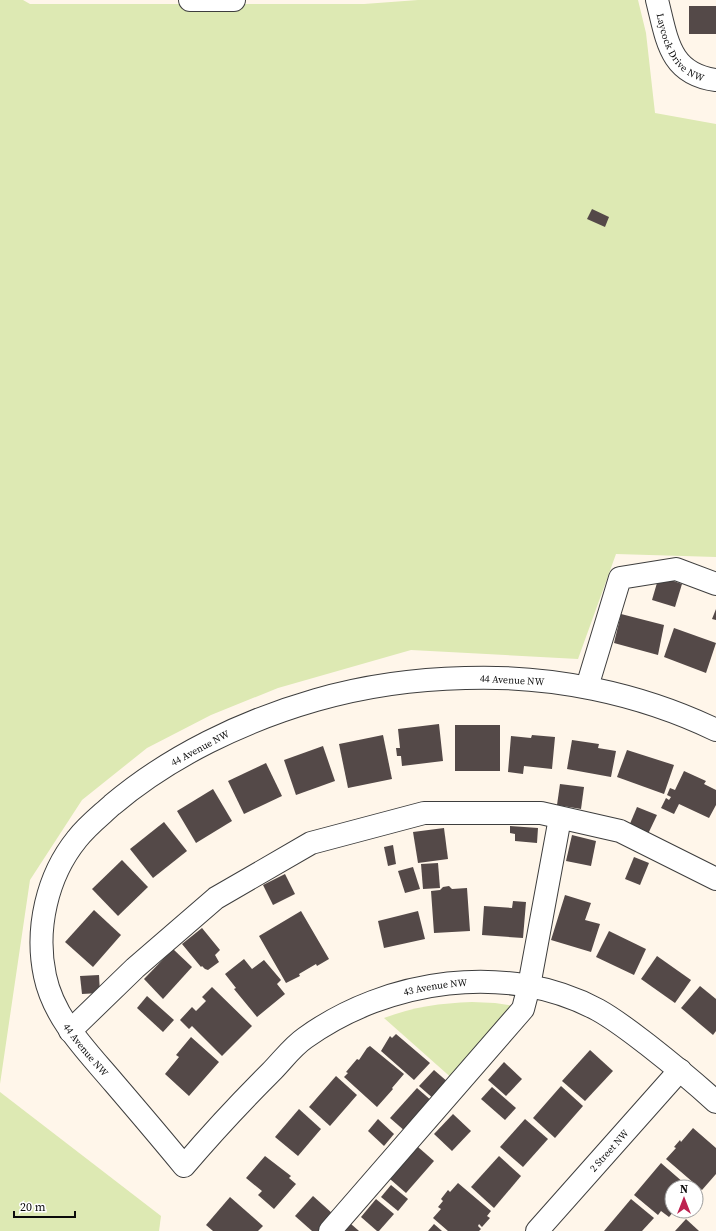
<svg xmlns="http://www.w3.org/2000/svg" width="716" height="1231" viewBox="0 0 716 1231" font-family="'Source Serif 4',serif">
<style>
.green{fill:#dde9b3}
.building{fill:#544948}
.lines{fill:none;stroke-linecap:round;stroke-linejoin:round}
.minor-casing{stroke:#3e3e3e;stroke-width:24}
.minor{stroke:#fff;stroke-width:22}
.labels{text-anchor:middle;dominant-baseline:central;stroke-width:4;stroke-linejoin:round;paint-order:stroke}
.street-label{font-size:10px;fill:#0b0b0b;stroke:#fff}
</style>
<rect width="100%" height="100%" fill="#fff6ea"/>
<g class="green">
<polygon points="0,0 23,0 30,4 364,4 418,0 638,0 646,33 655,113 716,124 716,557 616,554 578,659 411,650 278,688 211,715 147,748 82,800 30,880 0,1084"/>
<path d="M472,1002l23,1 19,3 -59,75 -71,-63c29,-11 57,-15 88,-16z"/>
<polygon points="0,1092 161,1216 159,1231 0,1231"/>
</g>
<g class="building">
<rect x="689" y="6" width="27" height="28"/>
<polygon points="592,209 609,217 605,227 587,219"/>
<polygon points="659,576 682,584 675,607 652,600"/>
<polygon points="716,609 716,620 712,619"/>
<polygon points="621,614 664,625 658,655 614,643"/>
<polygon points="674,628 716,643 706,673 664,657"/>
<polygon points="439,724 443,761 402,766 401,756 397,756 396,748 400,748 398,729"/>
<rect x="455" y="725" width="45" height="46"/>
<polygon points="383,735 392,779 348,788 339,744"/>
<polygon points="532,735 555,737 552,769 524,766 523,774 508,772 511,736 531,738"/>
<polygon points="572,740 599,744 598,748 616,751 611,777 567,769"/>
<polygon points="323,746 335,781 296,795 284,760"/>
<polygon points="627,750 674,765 664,794 617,777"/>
<polygon points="266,763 282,796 244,814 228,781"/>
<polygon points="684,771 706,781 704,784 716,790 716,805 709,818 679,804 674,814 661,808 666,798 669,800 671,797 667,795 670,788 675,790"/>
<polygon points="560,784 584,787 581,809 557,805"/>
<polygon points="213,789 232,821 196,843 177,811"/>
<polygon points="637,807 657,815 648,834 629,826"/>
<polygon points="164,822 187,851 153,878 130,849"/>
<polygon points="510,826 538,828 537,843 515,841 515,834 510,833"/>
<polygon points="444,828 448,859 418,863 413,832"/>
<polygon points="572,835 596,841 591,866 566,861"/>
<polygon points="393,845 396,864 388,866 384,847"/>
<polygon points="634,857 649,863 640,885 625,879"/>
<polygon points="122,860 148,887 118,916 92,889"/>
<polygon points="438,863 440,888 423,889 421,864"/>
<polygon points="413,867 420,889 405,893 398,871"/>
<polygon points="285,874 295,894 273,905 263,885"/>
<polygon points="449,886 452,889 467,888 470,931 434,933 431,891 440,890 443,887"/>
<polygon points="565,895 591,903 585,920 600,924 591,952 551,940"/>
<polygon points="513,901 526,902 523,938 482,935 484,906 512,908"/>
<polygon points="94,910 121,935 93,967 65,942"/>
<polygon points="301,911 329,959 317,966 316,964 299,974 300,976 286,983 259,936"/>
<polygon points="418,911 425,939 384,948 378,921"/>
<polygon points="202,928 220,950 215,955 219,962 208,970 205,969 202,966 201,967 182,944"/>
<polygon points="609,931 646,949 634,975 596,957"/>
<polygon points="173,949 192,967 163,999 144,979"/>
<polygon points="657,956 691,980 675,1003 641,979"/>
<polygon points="244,959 252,969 264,960 281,980 277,984 285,994 257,1017 234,989 236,988 225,974"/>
<polygon points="99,975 100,993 82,994 80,976"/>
<polygon points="700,986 716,999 716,1031 713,1035 681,1008"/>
<polygon points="212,987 252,1026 222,1056 192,1026 189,1029 180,1020 192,1007 196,1011 206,1001 202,997"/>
<polygon points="147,996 174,1020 163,1032 137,1008"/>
<polygon points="396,1034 430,1063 414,1080 381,1051 390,1036 392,1038"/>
<polygon points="191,1037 219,1062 189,1096 165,1074 179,1057 176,1055"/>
<polygon points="370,1046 404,1074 392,1088 393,1089 377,1107 344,1077 348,1073 346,1072 357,1059 359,1060 367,1048"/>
<polygon points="590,1050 613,1071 585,1101 562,1081"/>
<polygon points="504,1062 522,1079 506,1096 488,1080"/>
<polygon points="434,1070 449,1083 435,1100 419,1086"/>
<polygon points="336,1076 357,1095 330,1126 309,1107"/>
<polygon points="561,1086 583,1106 555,1138 533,1118"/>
<polygon points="492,1087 516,1108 505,1120 481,1099"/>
<polygon points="417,1088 433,1102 406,1132 390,1118"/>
<polygon points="299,1109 321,1129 298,1156 275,1137"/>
<polygon points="453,1114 471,1131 452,1151 434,1134"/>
<polygon points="378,1119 394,1134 384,1146 368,1131"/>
<polygon points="525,1119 548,1139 523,1167 500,1147"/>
<polygon points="693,1128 716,1148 716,1174 702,1190 666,1159 676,1148 674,1147 680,1140 681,1142"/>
<polygon points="418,1147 434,1161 406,1193 390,1179"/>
<polygon points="265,1156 291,1176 289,1178 296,1184 274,1209 258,1195 262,1191 246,1178"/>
<polygon points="499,1156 521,1176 494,1208 471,1187"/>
<polygon points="661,1163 684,1183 683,1185 685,1187 672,1187 672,1211 674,1211 669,1217 661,1211 658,1215 634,1195"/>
<polygon points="458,1183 491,1211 487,1216 490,1218 482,1227 479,1224 478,1226 481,1229 479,1231 448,1231 433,1218 441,1209 438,1207 443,1201 441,1199 448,1190 450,1192"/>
<polygon points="391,1185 408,1199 398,1211 381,1197"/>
<polygon points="313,1196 333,1214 318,1231 312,1231 295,1216"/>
<polygon points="230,1197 263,1226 258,1231 213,1231 206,1225"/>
<polygon points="376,1199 394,1214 379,1231 377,1231 361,1217"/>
<polygon points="631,1199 654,1218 642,1231 604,1231"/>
<polygon points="686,1219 699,1231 675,1231"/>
<polygon points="351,1224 359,1231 345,1231"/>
<polygon points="434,1224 442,1231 428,1231"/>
</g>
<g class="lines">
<g class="minor-casing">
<g id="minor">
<polyline points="190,0 234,0"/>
<path id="s1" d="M657,0c10,39 12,74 59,80"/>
<polyline points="587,687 620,578 676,569 716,584"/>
<path id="s2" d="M716,730c-77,-37 -165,-55 -251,-52 -50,1 -100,8 -149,22 -73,21 -146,56 -204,105 -12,11 -25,21 -35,34 -30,37 -42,90 -32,137 9,43 42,75 69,107 24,28 47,55 70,83 28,-33 57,-64 87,-94 11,-11 21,-25 34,-34 82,-59 202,-77 293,-28 18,10 33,22 50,35 23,18 46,37 68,57"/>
<polyline points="70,1031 135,968 216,898 311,843 424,813 541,813 620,831 716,879"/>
<polyline points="330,1231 523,1009 529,986 560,818"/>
<path id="s3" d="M537,1231l143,-161"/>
</g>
</g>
<use href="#minor" class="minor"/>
</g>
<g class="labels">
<g class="street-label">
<text stroke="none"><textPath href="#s1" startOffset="55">Laycock Drive NW</textPath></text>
<text transform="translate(512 680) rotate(3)">44 Avenue NW</text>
<text transform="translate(200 748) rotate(-28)">44 Avenue NW</text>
<text stroke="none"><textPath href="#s2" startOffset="1390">43 Avenue NW</textPath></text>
<text stroke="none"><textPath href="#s2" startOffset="920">44 Avenue NW</textPath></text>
<text stroke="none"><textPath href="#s3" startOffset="108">2 Street NW</textPath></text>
</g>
</g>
<g transform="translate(684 1199)"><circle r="19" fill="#ffffff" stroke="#9d9d9d"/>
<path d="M0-3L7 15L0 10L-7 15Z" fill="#bd214f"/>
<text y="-6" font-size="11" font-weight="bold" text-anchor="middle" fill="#0b0b0b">N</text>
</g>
<path d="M14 1211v6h61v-6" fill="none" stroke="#0b0b0b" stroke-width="2"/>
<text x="20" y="1211" font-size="12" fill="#0b0b0b" stroke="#ffffff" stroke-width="3" paint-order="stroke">20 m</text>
</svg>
